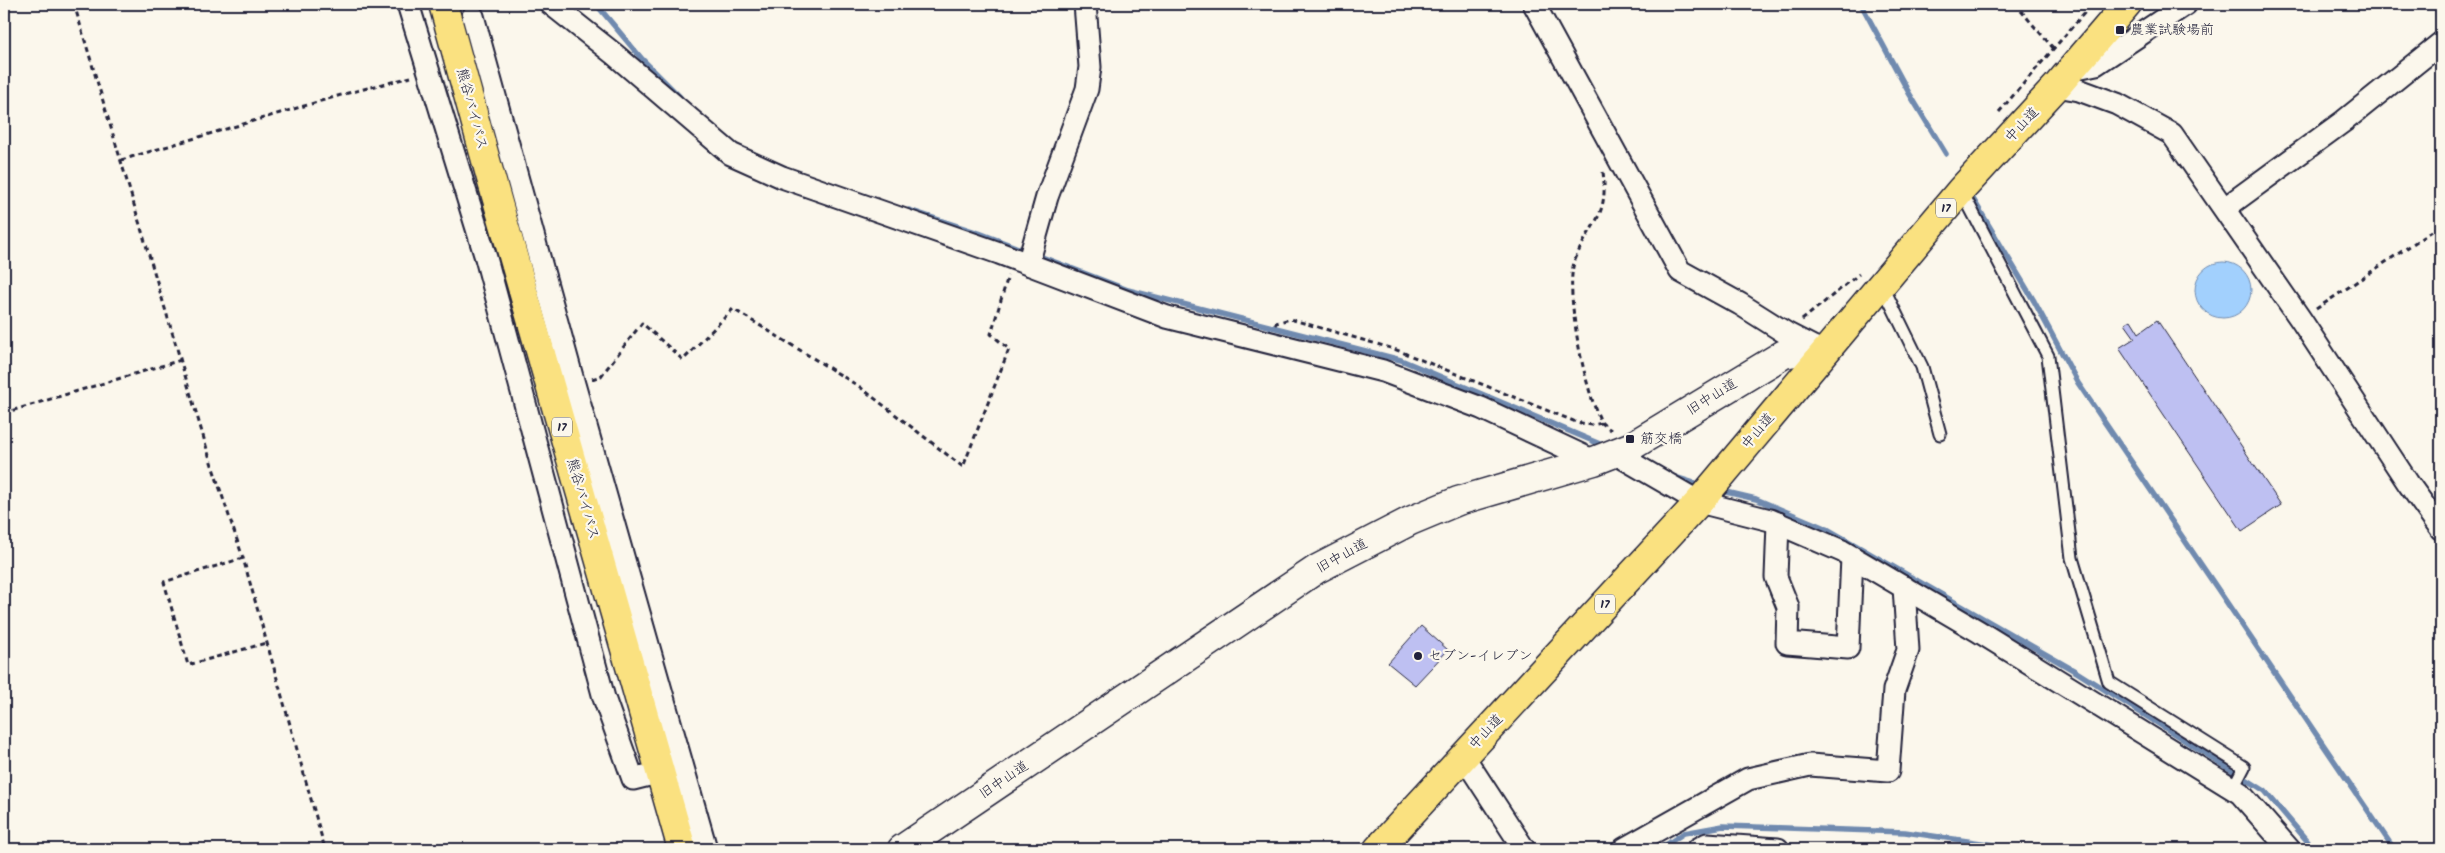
<svg xmlns="http://www.w3.org/2000/svg" width="2445" height="853" viewBox="0 0 2445 853" font-family="Kalam,'Klee One',sans-serif">
<style>
.water{fill:#a2d0fd;stroke:#6f8aaf}
.lines{fill:none;stroke-linecap:round;stroke-linejoin:round}
.stream{stroke:#6f8aaf;stroke-width:5.5}
.building{fill:#bec0f2;stroke:#22223b}
.lane-casing{stroke:#22223b;stroke-width:15}
.street-casing{stroke:#22223b;stroke-width:25}
.secondary-casing{stroke:#22223b;stroke-width:31}
.highway-casing{stroke:#22223b;stroke-width:31}
.path{stroke:#22223b;stroke-width:3;stroke-dasharray:5 4;stroke-linecap:butt}
.lane{stroke:#fbf7ec;stroke-width:11}
.street{stroke:#fbf7ec;stroke-width:21}
.secondary{stroke:#fbf7ec;stroke-width:28}
.highway{stroke:#fae180;stroke-width:28}
.poi-dot{fill:#22223b;stroke:#fbf7ec;stroke-width:2}
.labels{text-anchor:middle;dominant-baseline:central;stroke-width:4.5;stroke-linejoin:round;paint-order:stroke}
.shield{fill:#fbf7ec;stroke:#636270;stroke-width:1}
.shield-label{font-size:12px;font-weight:bold;fill:#22223b}
.poi-label{font-size:14px;fill:#22223b;stroke:#fbf7ec;text-anchor:start}
.street-label{font-size:14px;fill:#22223b;stroke:#fbf7ec}
</style>
<rect width="100%" height="100%" fill="#fbf7ec"/>
<filter id="ink" filterUnits="userSpaceOnUse"><feTurbulence type="fractalNoise" baseFrequency=".02" numOctaves="2"/><feDisplacementMap in="SourceGraphic" scale="10" xChannelSelector="R" yChannelSelector="G"/><feConvolveMatrix kernelMatrix="1 2 1 2 8 2 1 2 1" color-interpolation-filters="sRGB"/></filter>
<g filter="url(#ink)">
<circle class="water" cx="2223" cy="290" r="28"/>
<g class="lines">
<g class="stream">
<polyline points="596,4 642,59 680,97"/>
<polyline points="1861,4 1909,93 1946,154"/>
<polyline points="1973,199 2034,301 2078,383 2394,849"/>
<polyline points="909,210 979,233 1128,290 1401,360 1607,447"/>
<polyline points="1672,476 1704,486"/>
<polyline points="1718,490 1756,499 1827,529 2075,671 2265,791 2314,849"/>
<polyline points="1660,849 1684,833 1723,826 1905,832 1995,845 2002,849"/>
</g>
</g>
<g class="building">
<polygon points="2131,320 2139,333 2157,320 2281,505 2242,531 2119,348 2135,338 2125,324"/>
<polygon points="1421,626 1448,650 1415,685 1388,663"/>
</g>
<g class="lines">
<g class="lane-casing">
<g id="lane">
<polyline points="1961,190 2048,356 2072,558 2109,682 2244,767 2233,788"/>
<polyline points="1882,285 1922,367 1940,434"/>
</g>
</g>
<g class="street-casing">
<g id="street">
<polyline points="408,4 486,258 604,698 633,779 661,772"/>
<polyline points="551,4 614,54 731,154 782,177 999,253 1167,317 1383,371 1481,408 1594,461"/>
<polyline points="1534,4 1680,271 1740,304 1786,333 1821,351"/>
<polyline points="473,16 574,384 705,845"/>
<polyline points="2072,69 2096,64 2186,4"/>
<polyline points="2057,86 2079,90 2117,104 2172,134 2301,320 2408,483 2441,529"/>
<polyline points="2225,208 2344,121 2441,43"/>
<polyline points="1028,264 1047,197 1087,89 1090,67 1085,4"/>
<polyline points="1616,454 1699,502 1770,520 1842,551 1978,631 2240,793 2289,849"/>
<polyline points="1778,523 1776,577 1788,607 1787,643 1848,648 1852,557"/>
<polyline points="1464,757 1524,849"/>
<polyline points="1624,849 1748,779 1810,765 1888,771 1894,690 1908,650 1904,587"/>
<polyline points="1698,849 1707,844 1778,849"/>
</g>
</g>
<g class="secondary-casing">
<polyline id="secondary" points="902,849 1317,569 1410,521 1458,501 1594,461 1630,447 1784,354 1801,351 1824,352"/>
</g>
<g class="highway-casing">
<g id="highway">
<polyline points="443,4 490,175 682,849"/>
<polyline points="1378,849 1699,502 1961,190 2057,86 2127,4"/>
</g>
</g>
<g class="path">
<polyline points="74,4 210,459 243,558 325,849"/>
<polyline points="2015,4 2054,49"/>
<polyline points="1999,112 2092,4"/>
<polyline points="121,160 348,93 411,77"/>
<path d="M1603,172c6,47 -13,50 -28,88 -12,28 11,137 27,163 2,2 6,5 9,7"/>
<polyline points="2316,309 2441,225"/>
<polyline points="1802,320 1859,274"/>
<polyline points="1275,325 1276,323 1290,319 1394,349 1576,422 1592,425 1602,423"/>
<polyline points="592,379 601,376 642,323 683,360 733,309 860,387 963,467 1009,349 991,334 1008,276"/>
<polyline points="4,413 181,360"/>
<polyline points="243,558 164,582 188,665 266,643"/>
<polyline points="632,849 649,845"/>
</g>
<use href="#lane" class="lane"/>
<use href="#street" class="street"/>
<use href="#secondary" class="secondary"/>
<use href="#highway" class="highway"/>
</g>
</g>
<g class="poi-dot">
<rect x="2115" y="25" width="10" height="10" rx="2.5"/>
<rect x="1625" y="434" width="10" height="10" rx="2.5"/>
<circle cx="1418" cy="656" r="5"/>
</g>
<g class="labels">
<g class="shield">
<rect x="1936" y="198.5" width="20" height="19" rx="4"/>
<rect x="552" y="417.5" width="20" height="19" rx="4"/>
<rect x="1595" y="594.5" width="20" height="19" rx="4"/>
</g>
<g class="shield-label">
<text x="1946" y="208">17</text>
<text x="562" y="427">17</text>
<text x="1605" y="604">17</text>
</g>
<g class="poi-label">
<text x="2130" y="30">農業試験場前</text>
<text x="1640" y="439">筋交橋</text>
<text x="1428" y="656">セブン-イレブン</text>
</g>
<g class="street-label">
<text transform="translate(472 109) rotate(75)">熊谷バイパス</text>
<text transform="translate(2022 125) rotate(-47)">中山道</text>
<text transform="translate(1712 397) rotate(-32)">旧中山道</text>
<text transform="translate(1758 431) rotate(-50)">中山道</text>
<text transform="translate(583 499) rotate(74)">熊谷バイパス</text>
<text transform="translate(1342 556) rotate(-29)">旧中山道</text>
<text transform="translate(1486 732) rotate(-47)">中山道</text>
<text transform="translate(1004 780) rotate(-34)">旧中山道</text>
</g>
</g>
<rect width="2445" height="853" fill="none" stroke="#fbf7ec" stroke-width="20"/>
<rect x="10" y="10" width="2425" height="833" fill="none" stroke="#22223b" stroke-width="2" filter="url(#ink)"/>
</svg>
